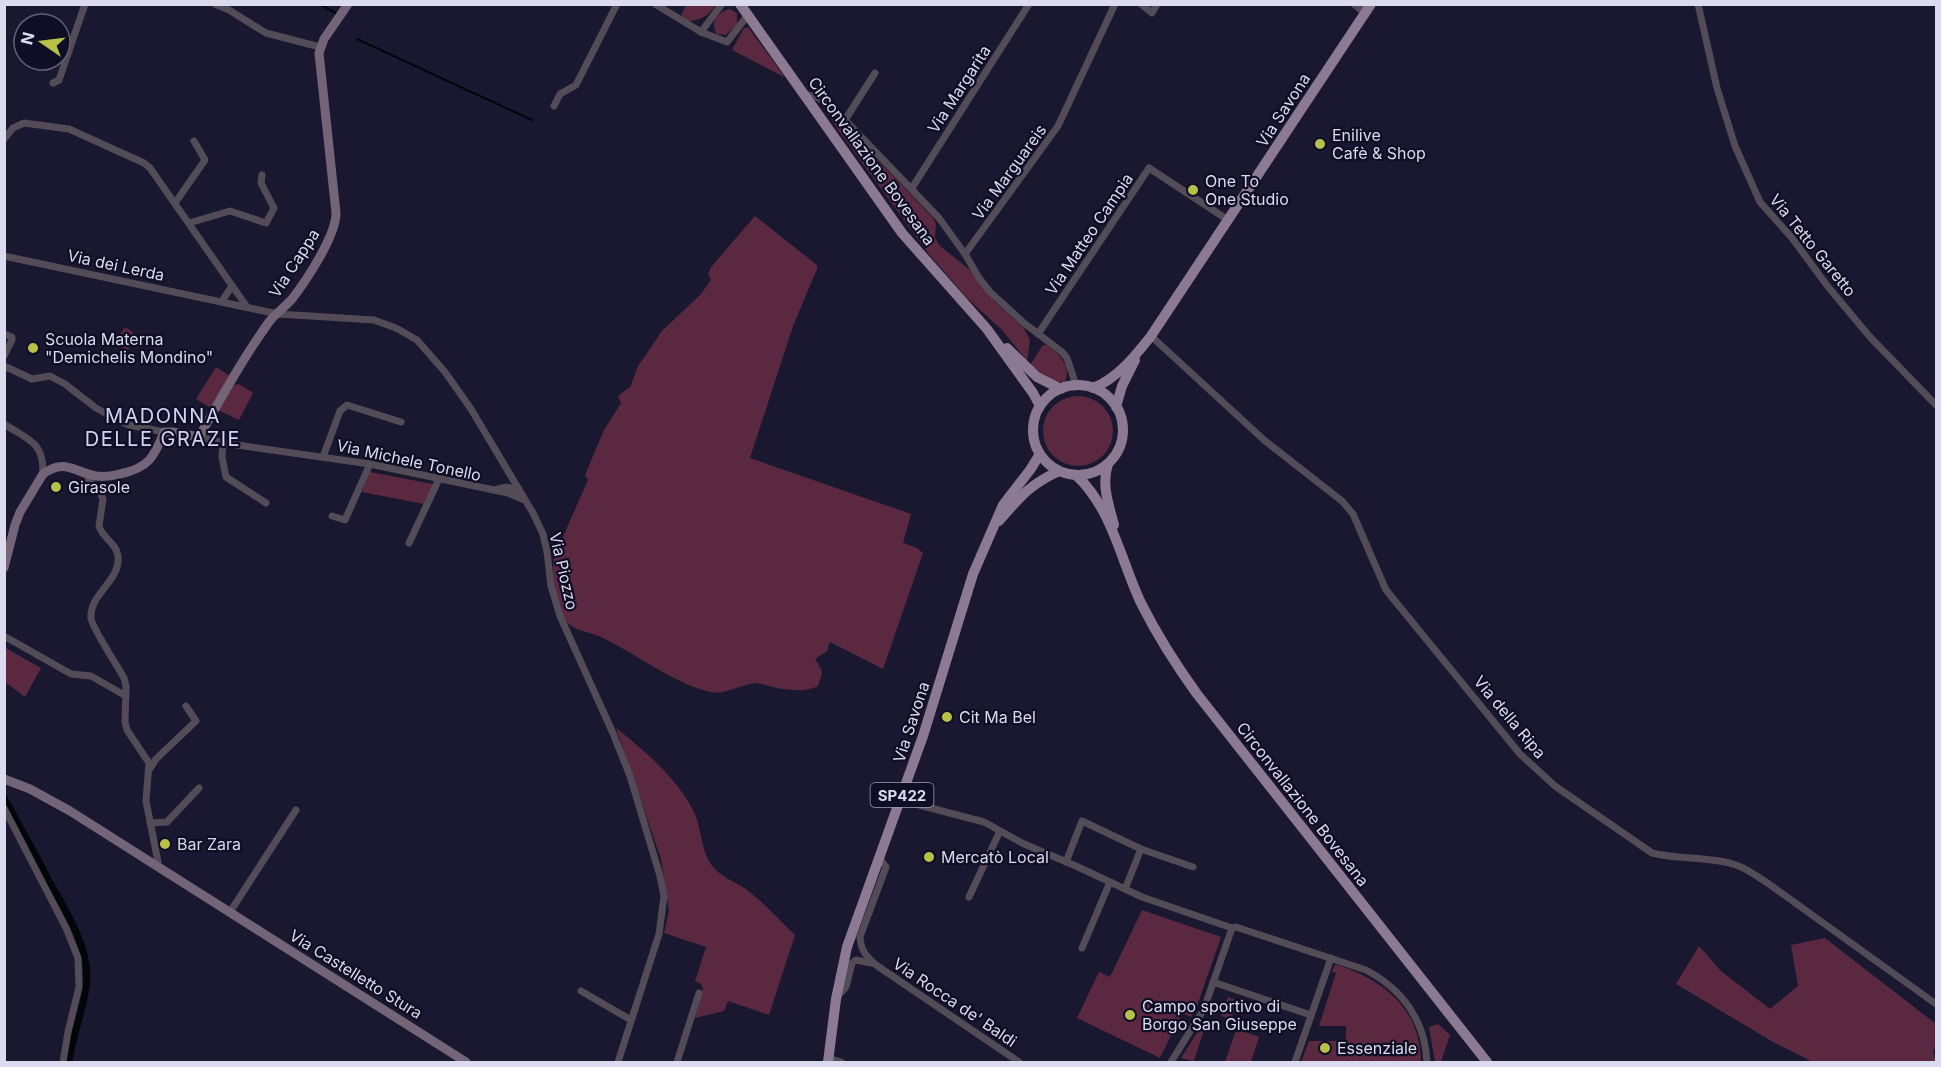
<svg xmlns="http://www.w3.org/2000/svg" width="1941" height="1067" viewBox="0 0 1941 1067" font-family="Inter,sans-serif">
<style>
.green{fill:#5a2940}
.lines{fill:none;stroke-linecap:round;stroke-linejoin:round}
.stream{stroke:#00060a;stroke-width:2}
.canal{stroke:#00060a;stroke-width:7}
.street{stroke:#534b56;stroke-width:7}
.secondary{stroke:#736577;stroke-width:9}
.primary{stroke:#8b7a91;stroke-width:10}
.poi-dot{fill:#b7c148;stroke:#100e25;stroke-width:2}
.labels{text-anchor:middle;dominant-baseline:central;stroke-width:4.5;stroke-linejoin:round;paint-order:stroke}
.shield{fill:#100e25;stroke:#9d9eb0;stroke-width:1.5}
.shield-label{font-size:15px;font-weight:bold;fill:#dadbec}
.street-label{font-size:16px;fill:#dadbec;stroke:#100e25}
.poi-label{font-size:16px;fill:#dadbec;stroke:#100e25;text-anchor:start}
.quarter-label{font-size:20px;letter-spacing:1.5px;fill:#d2d3f4;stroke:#100e25}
</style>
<rect width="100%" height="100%" fill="#191830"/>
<g class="green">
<path d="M686,5h30c-7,10 -14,15 -27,16l-8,-5z"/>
<path d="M730,9l7,4v11l-11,11 -9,-1c-8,-11 1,-23 13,-25z"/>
<polygon points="748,27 784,76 784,77 732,50 744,28"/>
<polygon points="827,112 838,119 852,133 933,218 936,224 935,238 940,246 970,270 994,301 1024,328 1030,340 1027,361 1002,330 966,297 929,254 838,130"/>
<path d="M755,216l62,49v4l-24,57 -43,132 161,56 -8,29 14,5 6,5 -40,116 -53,-27 -3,9 -12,8c8,13 9,10 3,27 -14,7 -34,4 -49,0 -4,-1 -9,-3 -13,-3 -14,1 -31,12 -45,9 -33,-6 -78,-40 -110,-55 -11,-5 -30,-7 -37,-18 -9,-15 -13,-45 -10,-62l34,-77 -3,-5 19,-45 17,-27 -3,-7 12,-9 8,-21 24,-35 39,-37 10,-14 -3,-6 3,-7z"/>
<polygon points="125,327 133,332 132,337 135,340 127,351 115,342"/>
<path d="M1043,345h4c12,9 25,21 18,37 -14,2 -25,-9 -35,-17z"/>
<polygon points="216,367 230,376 211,408 196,399"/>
<polygon points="239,384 253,393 239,420 218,410 231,386"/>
<circle cx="1078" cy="431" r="35"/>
<polygon points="370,472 433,484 424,504 362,492"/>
<polygon points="4,647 41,668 25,697 5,682"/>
<path d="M616,728c29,23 62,51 78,84 8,17 7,42 20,56 8,9 17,12 27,18 17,10 39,35 54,49l-26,80 -41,-14 -4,10 -29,7 8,-30 -2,-4 -6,-3 11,-34 -42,-14 5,-22 -8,-52z"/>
<polygon points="1142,910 1221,937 1196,1009 1191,1017 1182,1013 1160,1058 1077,1018 1099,972 1110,977"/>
<polygon points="1825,938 1936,1024 1936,1042 1933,1053 1936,1062 1813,1062 1773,1042 1676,984 1699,946 1721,971 1770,1009 1798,986 1791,945"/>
<path d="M1335,964c48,16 85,43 86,98h-120l8,-21h37v-15h-27l17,-53 -4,-1z"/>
<polygon points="1228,997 1238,1001 1231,1019 1221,1016"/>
<polygon points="1205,1020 1207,1020 1194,1061 1181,1058"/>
<polygon points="1438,1024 1450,1035 1441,1062 1435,1062 1429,1027"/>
<polygon points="1240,1030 1259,1037 1251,1062 1225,1062 1235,1033"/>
</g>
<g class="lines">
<g class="stream">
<polyline points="319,4 336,13"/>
<polyline points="357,39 532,120"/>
</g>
<path class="canal" d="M4,798c15,27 30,54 44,81 16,30 39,63 39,98 -1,29 -15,57 -18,85"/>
<g class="street">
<polyline points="215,4 229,10 266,33 320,47"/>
<polyline points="655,4 701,32 727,42 748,15"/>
<polyline points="1141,4 1152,13 1157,4"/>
<polyline points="1354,4 1360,9 1365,4"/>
<polyline points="1698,4 1717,88 1735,146 1760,202 1792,238 1829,288 1870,337 1936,405"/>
<polyline points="701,32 722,4"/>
<polyline points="53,83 59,80 85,4"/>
<polyline points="804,94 819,98 845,120 939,218 965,254 979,278 990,292 1024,323 1062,352 1067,358 1076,385"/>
<polyline points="554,106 560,94 576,85 617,4"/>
<polyline points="845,120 875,73"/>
<polyline points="4,139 13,128 24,123 69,129 144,163 150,168 247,307"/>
<polyline points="912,188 1029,4"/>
<polyline points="175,203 205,160 194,141"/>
<polyline points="189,223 230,211 266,223 274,208 261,183 262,175"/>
<polyline points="965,254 1058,126 1115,4"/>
<polyline points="4,256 278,314 374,320 396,328 417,340 445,372 471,409 533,513 543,534 547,552 551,586 560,616 612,731 630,776 660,876 664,896 659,934 618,1062"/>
<polyline points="222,301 232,286"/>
<polyline points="4,334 12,337 12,340 4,356"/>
<polyline points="1038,334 1149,168 1228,220"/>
<path d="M1151,336l113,104 78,61 11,13 33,76 134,164 35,32 97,67c27,7 58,3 84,12 12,4 22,12 33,19l167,120"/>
<polyline points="4,366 32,379 50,376 65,384 96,408 116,419 129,425 164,432"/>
<path d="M4,424c25,16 40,18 39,50"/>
<polyline points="199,437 223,443 370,464 508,493 522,499"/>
<polyline points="223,443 222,457 226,477 266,503"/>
<polyline points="323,457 340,411 347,405 401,422"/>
<path d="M88,474v5l12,13 3,7 -4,27c3,12 17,16 19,30 3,25 -29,38 -27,62 0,8 27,49 33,60l2,8 -1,36 2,8 22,33 -3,38 12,61 -1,4"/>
<polyline points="494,490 507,487 517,490"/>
<polyline points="332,516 345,520 370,464"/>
<polyline points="409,543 439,479"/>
<polyline points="4,636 71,674 91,676 126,696"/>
<polyline points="149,770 156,759 196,721 186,706"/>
<path d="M900,800l84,22 38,21 54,23 66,31 90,31 4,-1 130,43c36,19 59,50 61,92"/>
<polyline points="4,808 66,928 78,958 79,987 68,1032 63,1062"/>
<polyline points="150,823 167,822 199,788"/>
<path d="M879,858l7,9 -26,70c1,14 6,19 16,28l143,97"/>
<polyline points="1066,862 1082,821 1141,849 1193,867"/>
<polyline points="1125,889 1141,849"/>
<polyline points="969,897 1000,831"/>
<polyline points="230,912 296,810"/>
<polyline points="1082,948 1110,882"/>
<polyline points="1213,982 1311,1015"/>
<polyline points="581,991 631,1020"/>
<polyline points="837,997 846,987 852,963 856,960 871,963"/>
<polyline points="828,1058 841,1062"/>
<polyline points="677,1062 699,993"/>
<polyline points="1171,1062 1204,1009 1232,928"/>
<polyline points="1295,1062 1331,958"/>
</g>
<g class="secondary">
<path d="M4,568l11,-43 5,-13 23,-38c22,-16 31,-2 53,2 8,1 16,0 24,-2 28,-6 34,-16 44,-42h8l27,5c22,-39 44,-79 70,-115 6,-8 16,-15 23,-23 14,-18 44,-63 44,-86l-17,-160 5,-14 24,-35"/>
<polyline points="4,779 30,789 70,811 466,1062"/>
</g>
<g class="primary">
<polyline points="740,4 902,233 987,329 1033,393 1040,406"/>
<polyline points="1007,348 1037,377 1061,389"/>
<circle cx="1078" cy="430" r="45"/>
<path d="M1093,388c24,-9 43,-33 58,-52l220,-332"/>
<polyline points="1116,407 1122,386 1135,360"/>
<path d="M1108,464c-7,21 1,41 6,61"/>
<path d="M1077,476c35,33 44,85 64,127 16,32 35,62 56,91l290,368"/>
<path d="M999,521c21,-24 30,-36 60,-50"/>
<polyline points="828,1062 836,999 847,947 923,736 973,574 1003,505 1030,470 1040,454"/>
</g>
</g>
<g class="poi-dot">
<circle cx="1320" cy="144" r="6"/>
<circle cx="1193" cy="190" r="6"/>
<circle cx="33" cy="348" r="6"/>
<circle cx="56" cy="487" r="6"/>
<circle cx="947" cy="717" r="6"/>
<circle cx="165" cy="844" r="6"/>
<circle cx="929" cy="857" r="6"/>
<circle cx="1130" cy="1015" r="6"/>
<circle cx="1325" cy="1048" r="6"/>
</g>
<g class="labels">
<rect class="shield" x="870.5" y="783" width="63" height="24" rx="4.5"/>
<g class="shield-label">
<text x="902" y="795">SP422</text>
</g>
<g class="street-label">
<text transform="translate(959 89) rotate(-57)">Via Margarita</text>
<text transform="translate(1283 110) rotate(-57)">Via Savona</text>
<text transform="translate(872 161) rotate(54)">Circonvallazione Bovesana</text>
<text transform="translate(1009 172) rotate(-54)">Via Marguareis</text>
<text transform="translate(1089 234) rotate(-56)">Via Matteo Campia</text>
<text transform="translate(1813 245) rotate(51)">Via Tetto Garetto</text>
<text transform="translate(294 263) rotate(-57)">Via Cappa</text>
<text transform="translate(116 265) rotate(12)">Via dei Lerda</text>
<text transform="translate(409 460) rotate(12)">Via Michele Tonello</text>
<text transform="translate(564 571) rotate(77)">Via Piozzo</text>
<text transform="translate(1510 717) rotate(50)">Via della Ripa</text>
<text transform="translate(911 722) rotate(-72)">Via Savona</text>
<text transform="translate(1303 804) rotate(52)">Circonvallazione Bovesana</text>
<text transform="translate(356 974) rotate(32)">Via Castelletto Stura</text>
<text transform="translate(955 1002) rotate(34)">Via Rocca de' Baldi</text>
</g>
<g class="poi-label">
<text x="1332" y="135">Enilive<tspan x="1332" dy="18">Cafè &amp; Shop</tspan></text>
<text x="1205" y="181">One To<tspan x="1205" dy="18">One Studio</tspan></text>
<text x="45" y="339">Scuola Materna<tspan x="45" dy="18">"Demichelis Mondino"</tspan></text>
<text x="68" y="487">Girasole</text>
<text x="959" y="717">Cit Ma Bel</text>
<text x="177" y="844">Bar Zara</text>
<text x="941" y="857">Mercatò Local</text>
<text x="1142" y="1006">Campo sportivo di<tspan x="1142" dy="18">Borgo San Giuseppe</tspan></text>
<text x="1337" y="1048">Essenziale</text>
</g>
<g class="quarter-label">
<text x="163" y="416">MADONNA<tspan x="163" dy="23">DELLE GRAZIE</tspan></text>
</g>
</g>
<rect width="1941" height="1067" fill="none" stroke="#dadbec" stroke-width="12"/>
<g transform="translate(42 42) rotate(284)"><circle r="28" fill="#100e25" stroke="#616075" stroke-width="1.5"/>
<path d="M0-4.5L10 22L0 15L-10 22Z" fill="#b7c148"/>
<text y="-9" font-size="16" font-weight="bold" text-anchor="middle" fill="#dadbec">N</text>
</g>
</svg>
